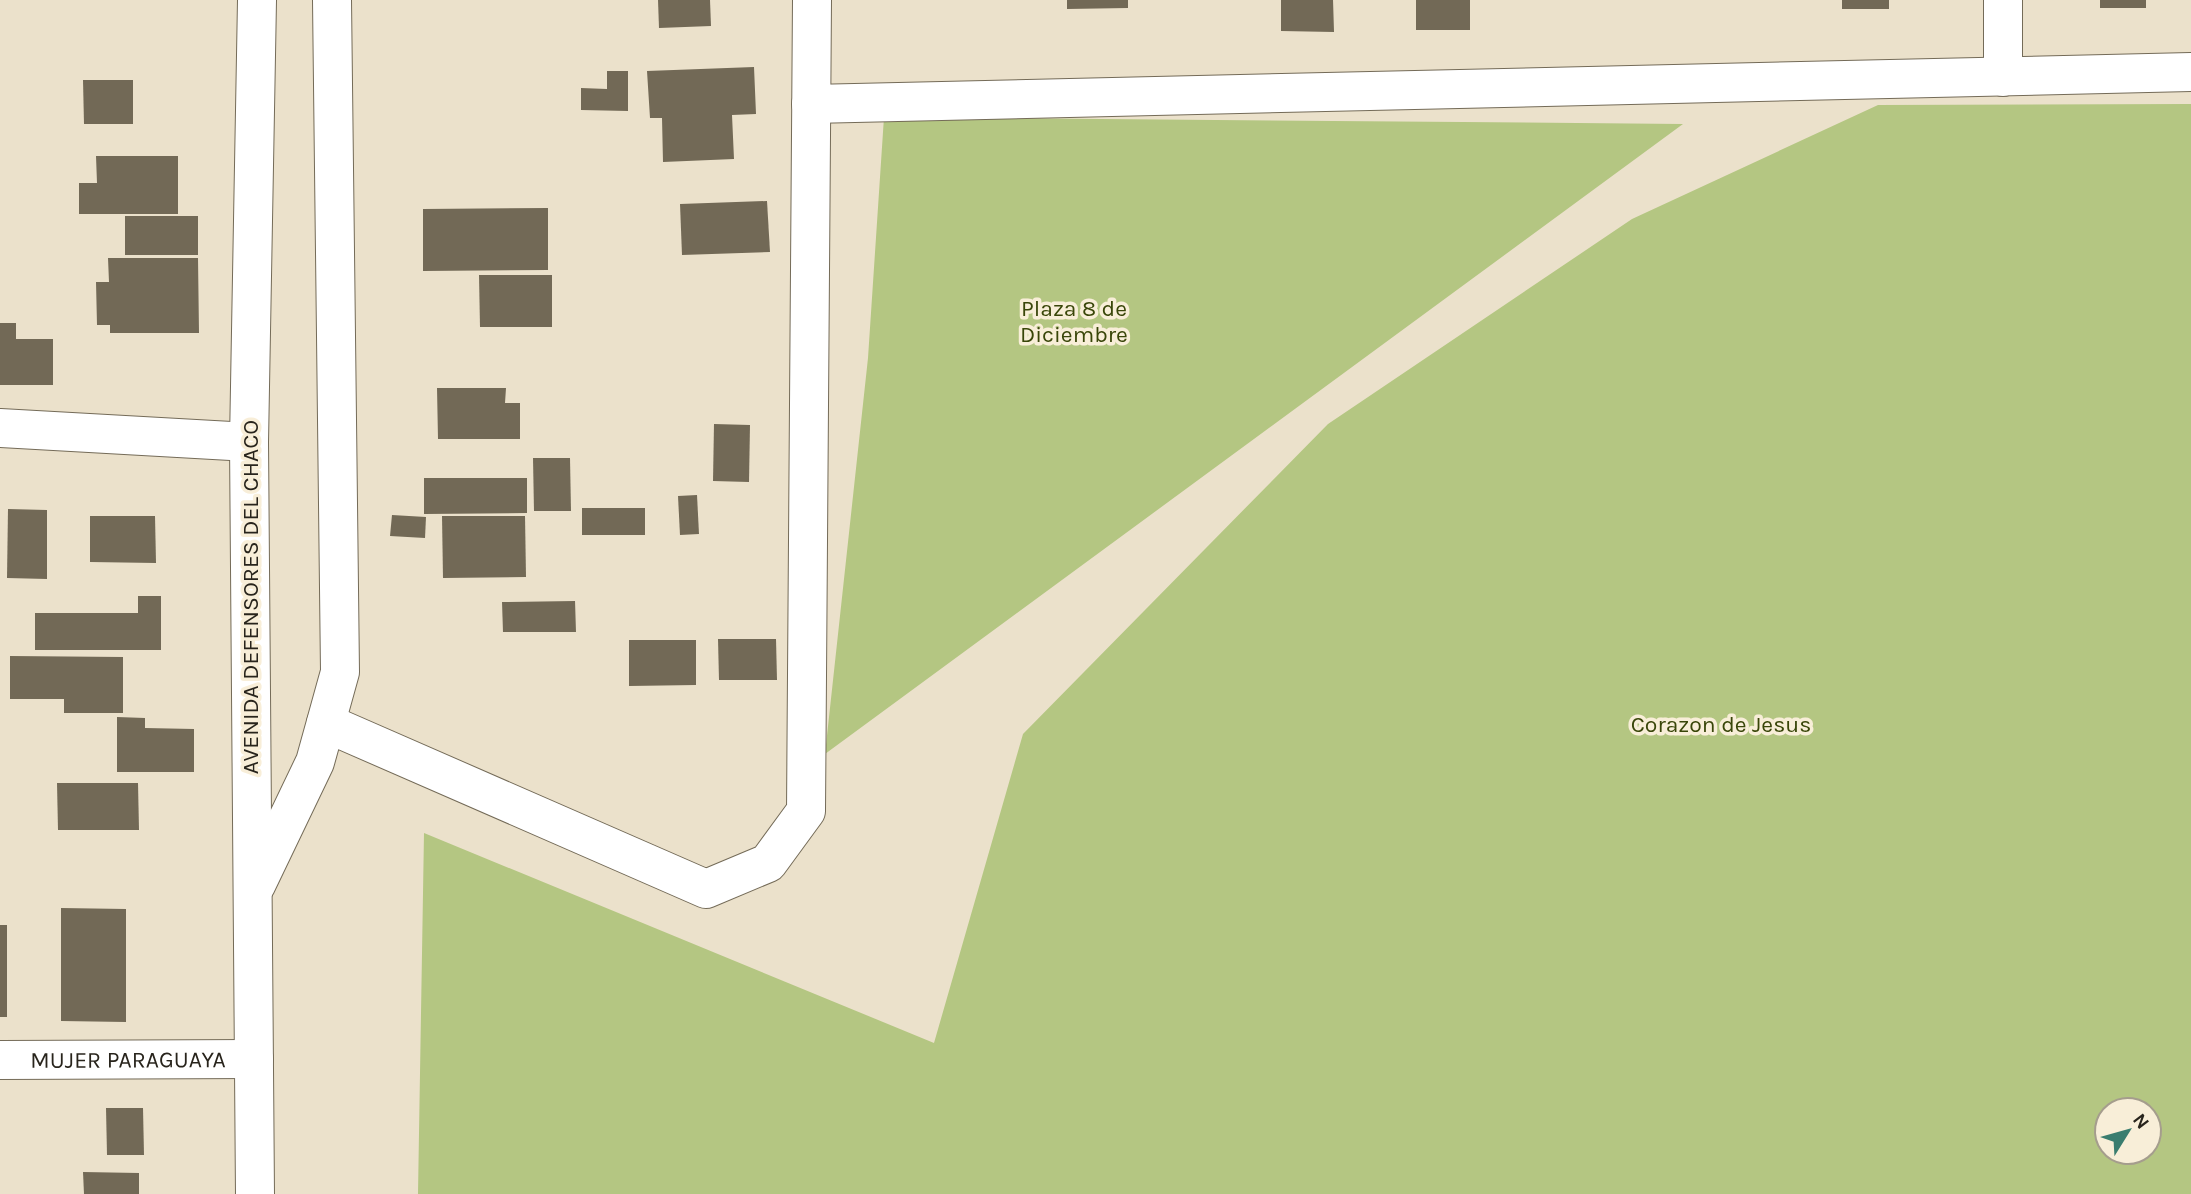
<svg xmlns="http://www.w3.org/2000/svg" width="2191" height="1194" viewBox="0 0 2191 1194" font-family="Karla,sans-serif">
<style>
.green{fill:#b4c682;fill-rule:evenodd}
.building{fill:#726956}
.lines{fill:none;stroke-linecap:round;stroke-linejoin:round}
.minor-casing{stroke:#746b58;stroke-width:40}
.minor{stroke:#fff;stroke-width:38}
.labels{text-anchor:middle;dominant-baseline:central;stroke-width:7;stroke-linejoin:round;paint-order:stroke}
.park-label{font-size:23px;fill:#394609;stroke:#f8eed8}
.street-label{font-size:23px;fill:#28241c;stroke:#f8eed8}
</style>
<rect width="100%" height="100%" fill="#ebe1cb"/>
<g class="green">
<path d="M2191,104v1090h-1773l6,-361 510,210 89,-309 305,-310 304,-205 246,-114zM2149,1110v42h-42v-42z"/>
<polygon points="884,117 1683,124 825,754 868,358"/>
</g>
<g class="building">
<polygon points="658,0 710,0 711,26 659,28"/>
<polygon points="1067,0 1128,0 1128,8 1067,9"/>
<polygon points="1281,0 1333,0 1334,32 1281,31"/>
<rect x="1416" y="0" width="54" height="30"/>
<rect x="1842" y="0" width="47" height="9"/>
<rect x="2100" y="0" width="46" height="8"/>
<polygon points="754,67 756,114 732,115 734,159 663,162 662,118 650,118 647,71"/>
<polygon points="607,71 628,71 628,111 581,110 581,88 607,89"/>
<polygon points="83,80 133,80 133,124 84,124"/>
<polygon points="96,156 178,156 178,214 79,214 79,183 97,183"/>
<polygon points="767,201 770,252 682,255 680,204"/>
<polygon points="548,208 548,270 423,271 423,209"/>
<rect x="125" y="216" width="73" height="39"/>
<polygon points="108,258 198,258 199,333 110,333 110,325 97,325 96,282 109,282"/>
<polygon points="479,275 552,275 552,327 480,327"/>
<polygon points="0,323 16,323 16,339 53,339 53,385 0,385"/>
<polygon points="437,388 506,388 505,403 520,403 520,439 438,439"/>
<polygon points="714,424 750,425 749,482 713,481"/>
<polygon points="533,458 570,458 571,511 534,511"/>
<polygon points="424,478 527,478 527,513 424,514"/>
<polygon points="697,495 699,534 680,535 678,496"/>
<rect x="582" y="508" width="63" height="27"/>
<polygon points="8,509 47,510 47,579 7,578"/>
<polygon points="392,515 426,517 425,538 390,536"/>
<polygon points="90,516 155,516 156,563 90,562"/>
<polygon points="442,516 525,516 526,577 443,578"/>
<polygon points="138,596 161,596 161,650 35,650 35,613 138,613"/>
<polygon points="575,601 576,632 503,632 502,602"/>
<polygon points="718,639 776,639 777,680 719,680"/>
<polygon points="629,640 696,640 696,685 629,686"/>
<polygon points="10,656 123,657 123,713 64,713 64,699 10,699"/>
<polygon points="117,717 145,718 145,728 194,729 194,772 117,772"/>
<polygon points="57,783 138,783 139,830 58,830"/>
<polygon points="61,908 126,909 126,1022 61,1021"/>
<rect x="0" y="925" width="7" height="92"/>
<polygon points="106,1108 143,1108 144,1155 107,1155"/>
<polygon points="83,1172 139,1173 139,1194 84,1194"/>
</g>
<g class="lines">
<g class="minor-casing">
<g id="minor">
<polyline points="2003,0 2003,77"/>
<polyline points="811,104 2191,72"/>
<polyline points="0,428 249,442"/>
<polyline points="326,723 706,889 768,863 806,811 812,0"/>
<polyline points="256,885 315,762 340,672 332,0"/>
<path id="s1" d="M0,1060l254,-1"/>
<polyline points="255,1194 249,442 257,0"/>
</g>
</g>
<use href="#minor" class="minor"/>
</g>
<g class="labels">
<g class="park-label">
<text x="1074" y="308">Plaza 8 de<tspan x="1074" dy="26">Diciembre</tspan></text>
<text x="1721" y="724">Corazon de Jesus</text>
</g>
<g class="street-label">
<text transform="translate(250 597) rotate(-90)">AVENIDA DEFENSORES DEL CHACO</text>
<text stroke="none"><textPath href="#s1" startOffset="128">MUJER PARAGUAYA</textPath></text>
</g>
</g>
<g transform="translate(2128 1131) rotate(53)"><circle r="33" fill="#f8eed8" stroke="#a59d8d" stroke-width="2"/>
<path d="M0-5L12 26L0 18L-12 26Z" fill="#3a7d6f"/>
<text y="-10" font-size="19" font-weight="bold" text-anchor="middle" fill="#28241c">N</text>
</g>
</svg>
